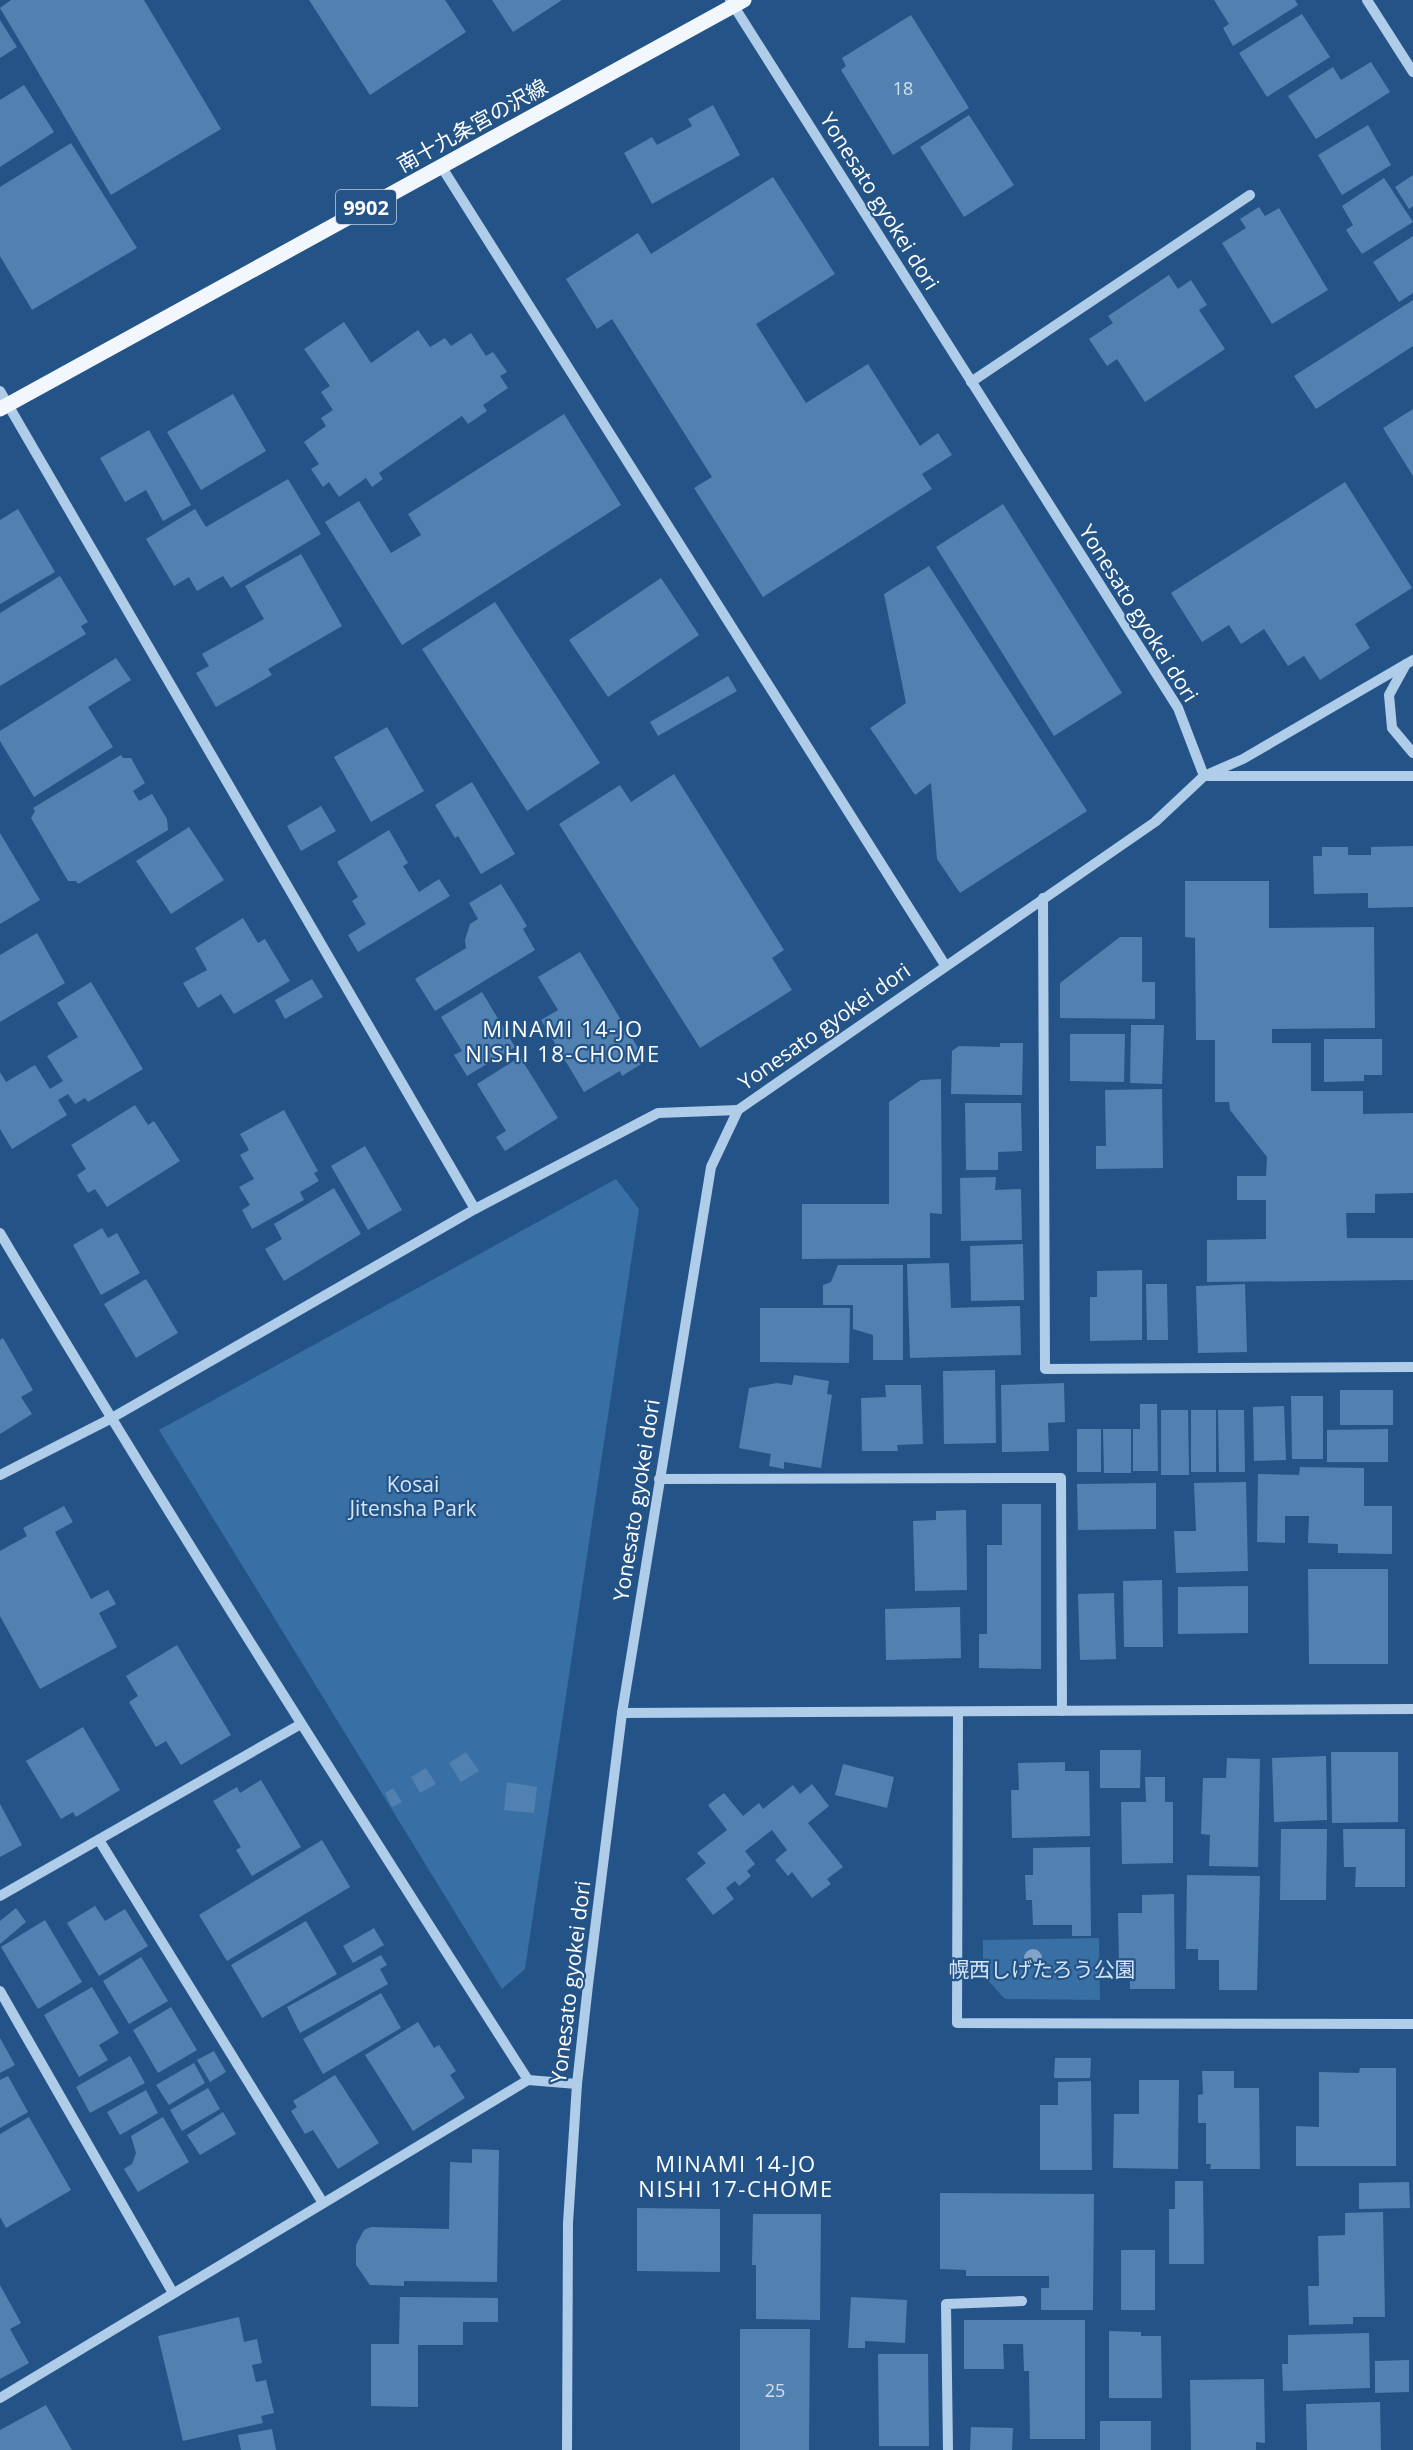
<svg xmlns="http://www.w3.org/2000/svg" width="1413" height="2450" viewBox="0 0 1413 2450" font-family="'Open Sans','Noto Sans JP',sans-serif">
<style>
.green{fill:#386fa4}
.building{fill:#5081b1}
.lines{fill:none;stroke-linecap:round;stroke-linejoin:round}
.minor{stroke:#afcce9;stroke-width:10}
.major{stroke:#f2f7fe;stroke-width:15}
.tree{fill:#84a4c5}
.labels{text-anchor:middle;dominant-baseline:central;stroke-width:4.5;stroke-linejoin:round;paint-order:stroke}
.number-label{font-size:18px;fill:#d3e0ec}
.shield{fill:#245487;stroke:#bdccdb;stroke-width:1.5}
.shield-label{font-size:20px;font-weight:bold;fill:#fff}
.street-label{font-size:21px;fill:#fff;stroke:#245487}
.park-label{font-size:21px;fill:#d3e5f7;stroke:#245487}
.neighbourhood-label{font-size:22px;letter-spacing:1.5px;fill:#fff;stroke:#245487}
</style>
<rect width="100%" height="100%" fill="#245487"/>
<g class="green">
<polygon points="616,1179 639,1209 525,1969 502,1989 159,1430"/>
<polygon points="1099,1938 1100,2000 1005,1999 983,1975 983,1940"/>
</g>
<g class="building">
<polygon points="11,0 144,0 221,129 111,195 0,8"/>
<polygon points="309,0 445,0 466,32 370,95"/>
<polygon points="492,0 562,0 513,32"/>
<polygon points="1214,0 1295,0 1298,5 1233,46 1223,28 1229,24"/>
<polygon points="1302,14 1330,57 1267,97 1239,53"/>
<polygon points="911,15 969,108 893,155 841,70 846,66 842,58"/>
<polygon points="0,20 17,47 0,58"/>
<polygon points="1371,62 1390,92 1316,139 1288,96 1333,67 1341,80"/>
<polygon points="24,85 54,132 0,167 0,100"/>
<polygon points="713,105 740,155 652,204 624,153 652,137 657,145 692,126 688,119"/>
<polygon points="969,115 1014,185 964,217 920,147"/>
<polygon points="1368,125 1391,165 1342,195 1318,155"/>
<polygon points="71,143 137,248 32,310 0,256 0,187"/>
<polygon points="1413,175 1413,206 1409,209 1395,187"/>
<polygon points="773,177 835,274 756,324 806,403 868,364 920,446 938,433 952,455 922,474 932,489 763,597 694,488 712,477 612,319 597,329 566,279 638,233 651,254"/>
<polygon points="1384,178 1413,222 1362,254 1346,230 1353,225 1342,206"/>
<polygon points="1259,207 1265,216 1279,208 1328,290 1272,324 1222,243 1246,228 1240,219"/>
<polygon points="1413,236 1413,293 1399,302 1373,262"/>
<polygon points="1169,275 1178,289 1191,280 1207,305 1199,310 1225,349 1145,402 1117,359 1107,366 1089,339 1113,323 1108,316"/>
<polygon points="1413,300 1413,346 1316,409 1294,376"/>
<polygon points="344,322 371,363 418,330 430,347 445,338 451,346 471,333 486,356 493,352 507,372 500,376 508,388 483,405 487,411 468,424 462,416 379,473 383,479 372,487 366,478 339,497 329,482 323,487 311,469 319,464 304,442 326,426 321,418 333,410 321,392 330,386 304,349"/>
<polygon points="233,394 266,451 201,490 167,432"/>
<polygon points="1413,409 1413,476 1383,428"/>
<polygon points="564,414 621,505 402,645 325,522 359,501 391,553 421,535 408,514"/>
<polygon points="149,430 191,505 163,521 146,490 125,502 100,458"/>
<polygon points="288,479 321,534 231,588 223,576 197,591 189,577 174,586 146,539 195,509 206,527"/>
<polygon points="1345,482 1412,588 1355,624 1370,648 1320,680 1304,656 1288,666 1264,629 1241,644 1229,625 1202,642 1171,593"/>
<polygon points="1003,504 1122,693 1054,736 936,547"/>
<polygon points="18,509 55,572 0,604 0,520"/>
<polygon points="301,554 342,626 268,669 272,675 216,707 196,673 209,666 202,654 264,619 245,586"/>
<polygon points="929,566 1087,811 960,893 937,859 931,783 915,795 870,728 906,703 884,594"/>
<polygon points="60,576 88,622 81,626 86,634 0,686 0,613"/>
<polygon points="661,578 699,635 608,697 569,640"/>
<polygon points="495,602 600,763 527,811 422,649"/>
<polygon points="116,658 131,680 88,707 113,747 34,797 0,741 0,731"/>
<polygon points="728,676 737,691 658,736 650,722"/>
<polygon points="387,727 424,791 371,822 334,757"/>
<polygon points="121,755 123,758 131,758 145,783 133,791 139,801 152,794 167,819 168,830 78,884 76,881 68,881 31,818 35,811 33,808"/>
<polygon points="674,774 784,950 772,958 792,990 700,1048 559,824 620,785 631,802"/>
<polygon points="472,782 515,854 481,874 458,836 455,838 435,805"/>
<polygon points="321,806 336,831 301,851 287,826"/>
<polygon points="189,827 224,880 171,914 136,861"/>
<polygon points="389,830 408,863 403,866 419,892 439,879 450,896 358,952 348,935 366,924 352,901 358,897 337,862"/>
<polygon points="0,833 40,900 0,924"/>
<polygon points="1413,846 1413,907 1368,908 1368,893 1314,894 1313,856 1322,856 1322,847 1348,847 1348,855 1371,855 1371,847"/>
<polygon points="1185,881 1269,881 1269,928 1374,927 1375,1028 1272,1029 1272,1043 1311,1043 1311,1091 1363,1091 1363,1114 1413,1113 1413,1193 1375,1194 1375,1213 1346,1213 1347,1238 1413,1238 1413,1280 1207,1282 1207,1240 1266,1239 1266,1200 1237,1200 1237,1176 1266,1176 1267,1157 1230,1110 1229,1102 1215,1102 1215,1040 1196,1040 1195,938 1185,937"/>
<polygon points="501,884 527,926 523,929 535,950 435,1011 415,979 466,948 465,940 470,924 478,919 469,903"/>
<polygon points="243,918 258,943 265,939 290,981 234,1014 221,994 198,1008 183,983 207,970 195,948"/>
<polygon points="37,933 65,983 0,1022 0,955"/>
<polygon points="1120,937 1142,937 1142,982 1155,982 1155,1019 1060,1018 1060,983"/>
<polygon points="580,952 646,1061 622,1076 620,1071 584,1092 541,1020 558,1010 538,977"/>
<polygon points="312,979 323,997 285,1019 275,1000"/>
<polygon points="91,982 143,1069 88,1102 85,1098 75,1104 68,1094 58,1100 67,1115 12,1149 0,1129 0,1072 6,1082 35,1065 50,1089 63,1081 47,1056 78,1037 57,1003"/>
<polygon points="482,992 515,1047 467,1076 454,1055 462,1051 441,1017"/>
<polygon points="1131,1025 1164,1025 1162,1084 1130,1083"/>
<polygon points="1070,1034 1125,1034 1124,1082 1070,1081"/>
<polygon points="1324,1039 1382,1039 1382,1075 1364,1075 1364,1081 1324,1082"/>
<polygon points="1000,1043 1023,1043 1022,1095 951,1094 952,1051 959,1046 1000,1047"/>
<polygon points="520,1057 558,1118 505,1151 496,1137 506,1131 477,1084"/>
<polygon points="941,1079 942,1214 930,1213 930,1258 802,1259 802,1204 889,1204 889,1102 921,1080"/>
<polygon points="1162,1089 1163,1168 1096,1169 1096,1146 1106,1146 1105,1090"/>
<polygon points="965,1103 1021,1103 1022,1151 998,1152 998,1170 966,1170"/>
<polygon points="135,1105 148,1125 154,1121 180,1161 107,1207 95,1189 88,1193 77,1175 86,1169 71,1145"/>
<polygon points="284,1110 318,1171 314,1173 319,1181 300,1192 304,1200 252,1229 242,1210 250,1205 239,1187 254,1179 240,1155 249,1150 240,1134"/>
<polygon points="365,1146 402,1210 368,1230 331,1166"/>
<polygon points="996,1177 995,1190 1021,1189 1022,1240 961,1241 960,1178"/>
<polygon points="334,1188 361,1234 284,1281 265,1249 282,1239 274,1224"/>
<polygon points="102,1228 108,1238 117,1233 140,1273 101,1295 73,1245"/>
<polygon points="1023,1244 1024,1300 971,1301 970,1246"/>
<polygon points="949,1263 951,1308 1020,1306 1021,1355 910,1358 907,1264"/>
<polygon points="838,1265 903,1265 903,1360 873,1360 873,1335 853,1329 853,1305 823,1305 823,1285 831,1282"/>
<polygon points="1142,1270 1142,1340 1090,1341 1090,1297 1097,1297 1097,1271"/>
<polygon points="146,1279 178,1333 136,1358 104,1304"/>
<polygon points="1146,1284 1167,1284 1168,1340 1147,1340"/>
<polygon points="1245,1284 1247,1352 1198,1353 1196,1286"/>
<polygon points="760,1308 850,1308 849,1363 760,1362"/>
<polygon points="3,1338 33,1390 21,1397 32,1414 0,1434 0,1340"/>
<polygon points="995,1370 996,1443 944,1444 943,1371"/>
<polygon points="794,1375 829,1381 827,1394 832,1395 821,1468 784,1462 784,1469 769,1466 771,1454 739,1448 749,1388 777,1383 792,1385"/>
<polygon points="1064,1383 1065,1422 1048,1423 1049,1451 1002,1452 1001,1385"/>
<polygon points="885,1385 921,1385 923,1444 897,1445 898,1451 862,1451 861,1398 886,1397"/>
<rect x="1340" y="1390" width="53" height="35"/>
<polygon points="1291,1396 1323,1396 1323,1459 1292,1459"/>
<polygon points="1140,1404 1157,1404 1158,1471 1133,1471 1133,1429 1140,1429"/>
<polygon points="1284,1406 1286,1460 1254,1461 1253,1407"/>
<polygon points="1161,1410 1188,1410 1189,1475 1161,1475"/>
<rect x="1191" y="1410" width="25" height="62"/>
<polygon points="1218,1410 1244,1410 1245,1472 1219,1472"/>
<rect x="1077" y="1429" width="24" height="43"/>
<polygon points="1103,1429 1131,1429 1131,1473 1104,1473"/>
<polygon points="1388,1429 1388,1462 1327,1462 1327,1430"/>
<polygon points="1300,1467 1364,1468 1364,1506 1392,1506 1392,1554 1338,1553 1338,1544 1308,1543 1309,1516 1285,1516 1285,1543 1257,1542 1258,1474 1299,1475"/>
<polygon points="1246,1482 1248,1571 1176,1573 1174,1531 1196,1531 1194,1483"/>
<polygon points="1156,1483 1156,1529 1078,1530 1077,1484"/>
<polygon points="1002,1504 1041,1504 1041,1669 979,1668 979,1634 987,1634 987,1545 1002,1545"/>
<polygon points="64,1506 73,1522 55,1532 91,1599 108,1590 116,1604 99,1613 117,1647 40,1689 0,1616 0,1551 27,1536 23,1528"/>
<polygon points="966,1510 967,1590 915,1591 913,1521 936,1520 936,1511"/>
<polygon points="1308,1569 1388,1569 1388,1664 1309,1664"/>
<polygon points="1162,1580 1163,1647 1124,1647 1123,1581"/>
<polygon points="1248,1586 1248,1633 1178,1634 1178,1587"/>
<polygon points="1114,1593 1116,1659 1080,1660 1078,1594"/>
<polygon points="960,1607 961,1658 886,1660 885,1609"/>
<polygon points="177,1645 231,1735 181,1765 166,1741 156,1747 129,1702 138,1696 126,1676"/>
<polygon points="83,1727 120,1790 76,1817 73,1812 61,1819 26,1761"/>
<polygon points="1100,1750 1141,1750 1140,1788 1100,1788"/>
<polygon points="466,1752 479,1771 461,1782 449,1763"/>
<polygon points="1331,1752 1398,1752 1398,1822 1332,1823"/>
<polygon points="1326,1756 1327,1820 1274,1822 1272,1758"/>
<polygon points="1227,1758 1260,1759 1258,1867 1209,1866 1210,1835 1201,1834 1203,1778 1226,1778"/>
<polygon points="1065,1762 1065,1771 1089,1771 1090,1836 1012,1838 1011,1790 1019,1790 1018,1763"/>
<polygon points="843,1764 894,1777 887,1808 835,1795"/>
<polygon points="426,1768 436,1784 420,1793 411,1777"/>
<polygon points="1145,1777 1165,1777 1165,1802 1173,1802 1173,1863 1122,1864 1121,1802 1146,1802"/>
<polygon points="261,1780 301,1847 252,1876 236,1850 241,1847 213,1801 237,1787 240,1793"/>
<polygon points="507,1782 537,1787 534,1813 504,1810"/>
<polygon points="812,1784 829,1806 808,1823 843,1867 827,1879 831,1884 812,1898 792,1872 788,1876 775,1860 787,1850 772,1830 745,1851 755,1864 747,1871 751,1876 739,1886 735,1881 726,1888 734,1899 713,1915 686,1879 706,1863 697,1853 727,1830 708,1805 724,1793 743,1816 759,1803 763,1809 793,1785 800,1794"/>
<polygon points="393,1788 402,1802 392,1807 385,1793"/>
<polygon points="0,1804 22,1845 0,1857"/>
<polygon points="1281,1829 1327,1829 1326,1900 1280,1900"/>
<polygon points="1343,1829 1405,1829 1405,1887 1355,1887 1356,1867 1344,1867"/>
<polygon points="322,1840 350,1887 227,1961 199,1915"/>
<polygon points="1090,1847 1091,1936 1072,1936 1072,1925 1033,1925 1032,1900 1026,1900 1025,1875 1033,1875 1033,1848"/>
<polygon points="1187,1875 1260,1876 1257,1990 1219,1990 1219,1960 1198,1960 1198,1949 1186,1949"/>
<polygon points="1174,1894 1175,1989 1130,1989 1130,1965 1119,1965 1118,1913 1142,1913 1142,1895"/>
<polygon points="95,1906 105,1921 125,1909 148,1946 99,1976 67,1923"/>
<polygon points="16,1908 26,1922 0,1944 0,1921"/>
<polygon points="45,1920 82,1982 38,2009 1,1947"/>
<polygon points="306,1921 337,1974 262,2018 231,1965"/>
<polygon points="374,1928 384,1945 353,1963 343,1946"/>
<polygon points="381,1955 387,1965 380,1969 388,1984 300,2033 287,2007"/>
<polygon points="141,1957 168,2001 129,2024 103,1981"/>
<polygon points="92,1987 119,2033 99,2045 108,2060 79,2077 44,2015"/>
<polygon points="381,1993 401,2028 323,2074 303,2039"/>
<polygon points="171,2007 197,2050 158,2073 133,2030"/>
<polygon points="418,2022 434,2048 439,2045 456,2071 450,2075 465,2098 413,2131 365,2055"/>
<polygon points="0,2038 15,2065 0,2073"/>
<polygon points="214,2051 226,2072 210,2082 197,2060"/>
<polygon points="130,2056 145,2083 90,2113 76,2087"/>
<polygon points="1055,2058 1091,2058 1090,2078 1054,2078"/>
<polygon points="194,2063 205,2083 169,2105 156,2085"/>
<polygon points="1360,2068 1396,2068 1396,2166 1296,2166 1296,2126 1319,2127 1319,2072 1359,2073"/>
<polygon points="1202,2071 1234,2071 1234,2088 1259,2088 1260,2169 1210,2169 1211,2164 1206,2164 1206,2123 1198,2123 1198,2095 1203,2094"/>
<polygon points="335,2075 379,2143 338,2169 313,2130 305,2134 291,2111 297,2107 293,2101"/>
<polygon points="8,2076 28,2112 0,2128 0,2080"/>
<polygon points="1139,2080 1179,2080 1178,2169 1113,2168 1114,2114 1139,2114"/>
<polygon points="1091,2081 1092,2170 1040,2170 1040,2105 1058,2105 1058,2082"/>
<polygon points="208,2088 220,2109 182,2131 170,2110"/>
<polygon points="146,2090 158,2113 120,2135 107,2112"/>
<polygon points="223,2112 236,2134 200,2155 187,2135"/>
<polygon points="29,2117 71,2190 6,2228 0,2217 0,2134"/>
<polygon points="163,2117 189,2162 138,2192 124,2169 132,2164 136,2153 131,2136"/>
<polygon points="472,2149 499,2150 497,2282 404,2281 404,2286 370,2285 356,2265 356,2245 364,2230 371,2227 449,2229 450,2162 472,2163"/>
<polygon points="1175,2181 1203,2181 1204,2264 1169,2264 1169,2209 1175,2209"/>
<polygon points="1409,2182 1410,2208 1359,2209 1359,2183"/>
<polygon points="940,2193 1094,2194 1093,2310 1041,2310 1041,2288 1049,2288 1049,2276 966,2276 966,2270 940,2269"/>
<polygon points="637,2208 720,2209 720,2272 637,2271"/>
<polygon points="1383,2212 1385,2317 1353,2317 1353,2324 1309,2325 1308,2286 1319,2286 1318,2236 1345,2235 1345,2213"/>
<polygon points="753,2214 821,2214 820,2320 756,2319 756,2265 752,2265"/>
<rect x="1121" y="2250" width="34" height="60"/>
<polygon points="0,2285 21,2323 10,2329 29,2363 0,2379"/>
<polygon points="400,2297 498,2298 498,2322 463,2322 463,2345 418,2345 418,2407 371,2406 371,2344 399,2344"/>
<polygon points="851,2297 907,2300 905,2343 865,2341 865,2348 848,2348"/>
<polygon points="239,2317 244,2342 257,2339 262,2363 252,2365 256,2382 266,2380 274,2413 261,2416 263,2423 183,2441 158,2336"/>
<polygon points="964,2320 1085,2320 1085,2439 1030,2439 1029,2371 1024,2371 1023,2344 1003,2344 1004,2369 964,2369"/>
<polygon points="740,2329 810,2329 809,2450 740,2450"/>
<polygon points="1109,2331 1141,2332 1141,2336 1161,2336 1162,2398 1109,2398"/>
<polygon points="1369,2333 1370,2388 1283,2391 1282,2364 1288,2364 1288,2335"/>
<polygon points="878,2354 928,2354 929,2446 879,2446"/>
<polygon points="1409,2360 1409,2392 1375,2393 1375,2361"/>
<polygon points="1264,2379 1265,2443 1256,2442 1256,2450 1191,2450 1190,2380"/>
<polygon points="1380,2402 1381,2450 1307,2450 1306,2404"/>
<polygon points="46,2405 72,2450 0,2450 0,2430"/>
<rect x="1100" y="2421" width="51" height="29"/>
<polygon points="971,2427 1013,2428 1012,2450 970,2450"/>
<polygon points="272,2429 276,2450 241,2450 238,2435"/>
</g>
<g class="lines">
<g class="minor">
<polyline points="1367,0 1413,72"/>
<polyline points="441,166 945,965"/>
<polyline points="971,382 1250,195"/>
<polyline points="0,391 475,1209"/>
<polyline points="1406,664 1389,695 1392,728 1413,753"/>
<polyline points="1204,776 1243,759 1413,660"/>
<polyline points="1207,776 1413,776"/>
<polyline points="1043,898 1045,1369 1413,1367"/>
<path d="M0,1233c170,286 349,567 528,847l49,4"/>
<polyline points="0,1475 110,1419 475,1209 658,1113 738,1110"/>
<polyline points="659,1479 1061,1478 1062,1711"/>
<polyline points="958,1712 957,2023 1413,2024"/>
<polyline points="622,1713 1413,1709"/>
<polyline points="99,1840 323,2203"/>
<polyline points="0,1896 301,1724"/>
<polyline points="0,1991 173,2293"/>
<polyline points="0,2398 528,2080"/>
<polyline points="567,2450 568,2223 577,2084 588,1985 622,1713 711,1167 738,1110 1155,822 1204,776 1178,708 730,0"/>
<polyline points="948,2450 946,2304 1022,2301"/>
</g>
<polyline class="major" points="0,409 744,0"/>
</g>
<circle class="tree" cx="1033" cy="1958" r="9"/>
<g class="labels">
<g class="number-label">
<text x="903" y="88">18</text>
<text x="775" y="2390">25</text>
</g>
<rect class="shield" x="336" y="190" width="60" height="34" rx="4.5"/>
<g class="shield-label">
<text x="366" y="207">9902</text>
</g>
<g class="street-label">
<text transform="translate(472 125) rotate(-29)">南十九条宮の沢線</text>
<text transform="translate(880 201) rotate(58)">Yonesato gyokei dori</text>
<text transform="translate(1139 613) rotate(58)">Yonesato gyokei dori</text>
<text transform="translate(824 1026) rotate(-35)">Yonesato gyokei dori</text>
<text transform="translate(636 1500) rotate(-81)">Yonesato gyokei dori</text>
<text transform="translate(570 1982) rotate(-83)">Yonesato gyokei dori</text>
</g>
<g class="park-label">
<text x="413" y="1484">Kosai<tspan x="413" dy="24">Jitensha Park</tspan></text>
<text x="1042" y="1969">幌西しげたろう公園</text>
</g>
<g class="neighbourhood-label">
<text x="563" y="1028">MINAMI 14-JO<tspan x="563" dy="25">NISHI 18-CHOME</tspan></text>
<text x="736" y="2163">MINAMI 14-JO<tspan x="736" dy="25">NISHI 17-CHOME</tspan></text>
</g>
</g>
</svg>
